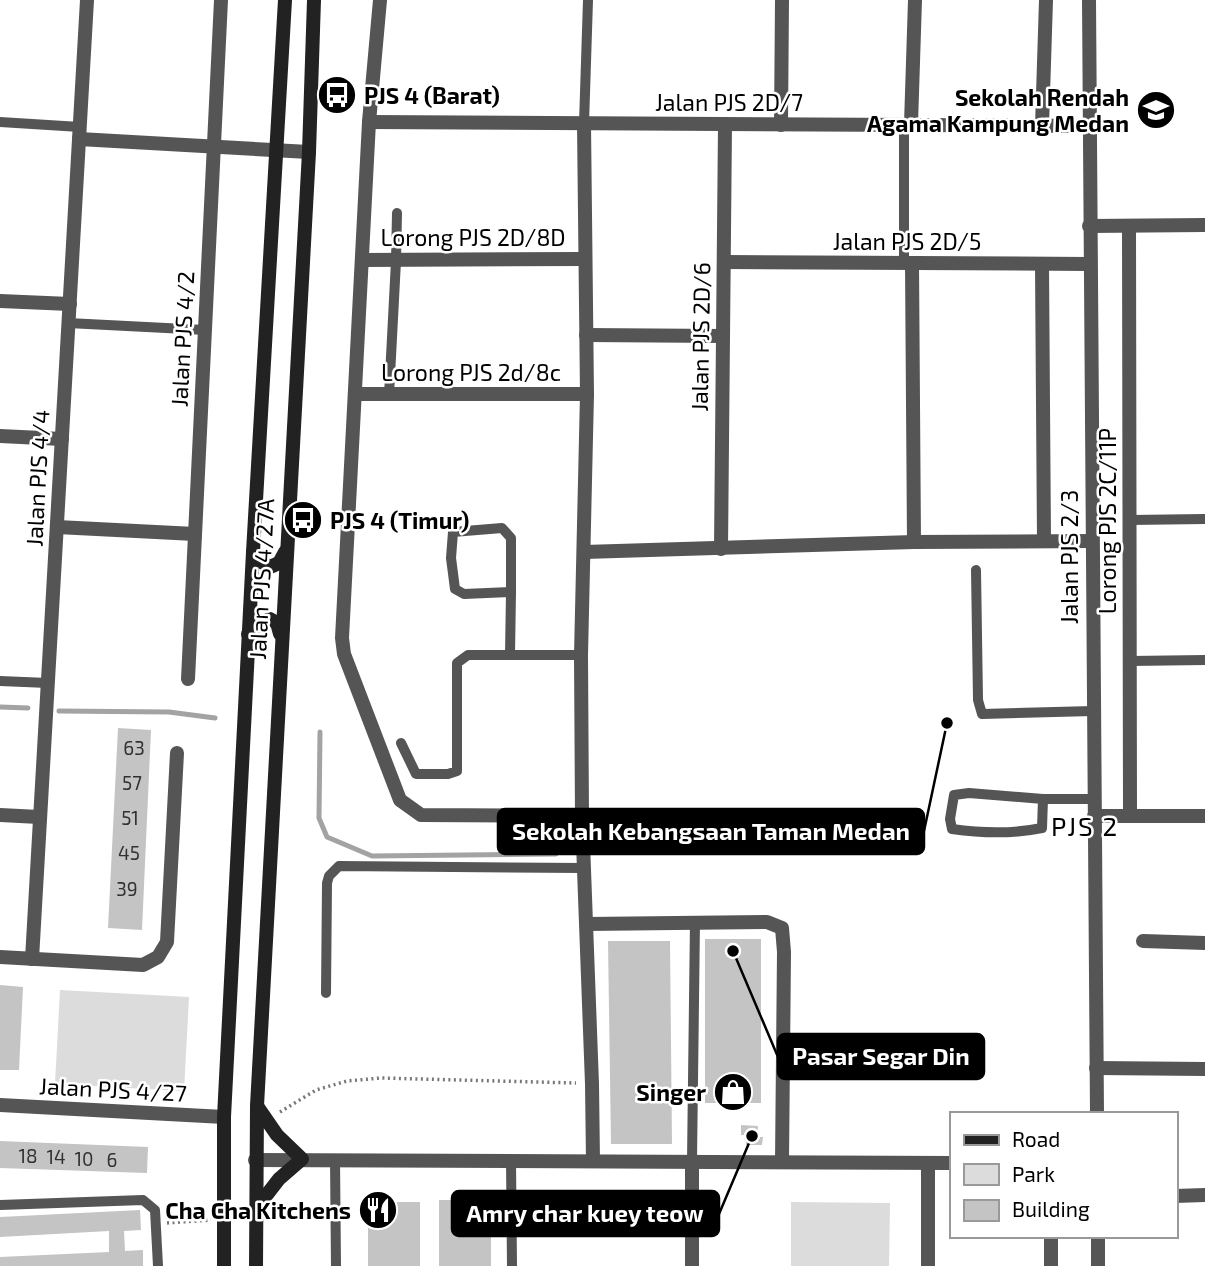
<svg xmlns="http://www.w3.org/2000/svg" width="1205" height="1266" viewBox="0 0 1205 1266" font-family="'Exo 2',sans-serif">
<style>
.green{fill:#dcdcdc}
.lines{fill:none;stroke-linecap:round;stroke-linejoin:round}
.stream{stroke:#a3a3a3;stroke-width:5}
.building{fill:#c4c4c4}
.path{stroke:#777;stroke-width:3.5;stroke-dasharray:2 3.5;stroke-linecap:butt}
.service{stroke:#555;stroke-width:10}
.minor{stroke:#555;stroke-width:14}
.tertiary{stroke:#555;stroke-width:14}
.secondary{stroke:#222;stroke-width:14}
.labels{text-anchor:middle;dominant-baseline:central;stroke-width:5;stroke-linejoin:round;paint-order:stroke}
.number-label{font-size:19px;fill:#313131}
.poi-label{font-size:23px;font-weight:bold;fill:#000;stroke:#fff;text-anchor:end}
.street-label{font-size:23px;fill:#000;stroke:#fff}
.quarter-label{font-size:26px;letter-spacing:2px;fill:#000;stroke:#fff}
.leader{fill:none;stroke:#000;stroke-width:2.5}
.callout-dot{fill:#000;stroke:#fff;stroke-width:2.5}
.callout{fill:#000;stroke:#000;stroke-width:2.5}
.callout-label{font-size:24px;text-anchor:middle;font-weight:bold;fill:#fff}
</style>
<rect width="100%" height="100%" fill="#fff"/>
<g class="green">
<polygon points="60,990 189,997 184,1091 55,1084"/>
<polygon points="791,1202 890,1203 889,1266 791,1266"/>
</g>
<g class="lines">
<g class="stream">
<polyline points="0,707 28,708"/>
<polyline points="59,711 169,712 215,718"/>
<polyline points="320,732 319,818 327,837 372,856 556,854"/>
</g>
</g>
<g class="building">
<polygon points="118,728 151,730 142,930 108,928"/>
<rect x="705" y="939" width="56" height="164"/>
<polygon points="608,941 670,941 672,1144 611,1144"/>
<polygon points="0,985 23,987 19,1070 0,1070"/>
<polygon points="741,1125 758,1126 757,1137 763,1137 762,1145 746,1145 746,1135 741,1135"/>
<polygon points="0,1141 148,1147 147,1173 0,1168"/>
<rect x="439" y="1200" width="52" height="66"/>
<rect x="368" y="1202" width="52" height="64"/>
<polygon points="140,1210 141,1230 124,1231 125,1251 143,1250 143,1266 0,1266 0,1257 109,1252 109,1231 0,1237 0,1217"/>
</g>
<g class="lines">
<g class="path">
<polyline points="280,1112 316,1090 347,1081 381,1078 576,1083"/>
<polyline points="167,1223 211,1220"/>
</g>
<g class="service">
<polyline points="0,122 80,127"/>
<polyline points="584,124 588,0"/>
<polyline points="904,124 904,263"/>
<polyline points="68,323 205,330"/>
<polyline points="389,395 396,261 397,213"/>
<polyline points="1130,520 1205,519"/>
<polygon points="502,528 511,538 511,592 464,594 455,589 451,558 453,532"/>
<polyline points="976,570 978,700 982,714 1093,711"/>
<polyline points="510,655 511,592"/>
<polyline points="1130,661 1205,660"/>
<polyline points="0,681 48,683"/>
<polyline points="401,743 416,774 448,774 457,771 457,663 468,655 581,655"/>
<path d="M1043,799l-1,29c-29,6 -62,5 -90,1l-2,-10 4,-24 15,-2 74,6h51"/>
<polyline points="326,993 327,883 329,876 339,866 583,868"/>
<polyline points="335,1159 336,1266"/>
<polyline points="511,1160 512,1266"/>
<polyline points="692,1161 695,921"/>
<polyline points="0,1205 143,1200 155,1210 158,1266"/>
</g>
<g class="minor">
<polyline points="380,0 369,122 342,638 344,654 400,800 421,815 582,816"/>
<polyline points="369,122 1089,126"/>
<polyline points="584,124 587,394 581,655 582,816 592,1084 593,1161"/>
<polyline points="911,124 915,0"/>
<polyline points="781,125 782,0"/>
<polyline points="1042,126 1046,0"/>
<polyline points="79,139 309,152"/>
<polyline points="1089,226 1205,225"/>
<polyline points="1129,226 1130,816"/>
<polyline points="362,260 584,259"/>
<polyline points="724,262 1089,264"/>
<polyline points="912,263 914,542"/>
<polyline points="1042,265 1044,541"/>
<polyline points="0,301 70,304"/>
<polyline points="586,335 723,336"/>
<polyline points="355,394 587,394"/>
<polyline points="0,436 62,439"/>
<polyline points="57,527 195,534"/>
<polyline points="721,549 725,125"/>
<polyline points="584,552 914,542 1092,541"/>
<polyline points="188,679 221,0"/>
<polyline points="0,815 39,817"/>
<polyline points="1094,816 1205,816"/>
<polyline points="587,924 767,922 782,928 784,952 782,1162"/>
<polyline points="1143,941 1205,943"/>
<polyline points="0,957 143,965 158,957 167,942 177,753"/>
<polyline points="32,959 87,0"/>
<polyline points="1096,1068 1205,1069"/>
<polyline points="0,1105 224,1117"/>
<polyline points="1175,1196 1205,1195"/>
<polyline points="1051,1236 1051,1266"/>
<polyline points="692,1266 692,1161"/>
<polyline points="928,1266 928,1163"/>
</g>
<g class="tertiary">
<polyline points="1089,0 1097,1114"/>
<polyline points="255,1160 951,1163"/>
<polyline points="1098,1236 1098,1266"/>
</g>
<g class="secondary">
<polyline points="253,552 260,561 270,567 279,563 285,552"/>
<polyline points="248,634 259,623 270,619 277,623 280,634"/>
<polyline points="255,1210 279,1179 302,1159 277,1135 257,1106"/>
<polyline points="224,1266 224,1117 253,552 285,0"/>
<polyline points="256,1266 257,1106 309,152 314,0"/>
</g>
</g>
<defs>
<g id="bus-disc" transform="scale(2.0125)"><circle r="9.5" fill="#000" stroke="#fff"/><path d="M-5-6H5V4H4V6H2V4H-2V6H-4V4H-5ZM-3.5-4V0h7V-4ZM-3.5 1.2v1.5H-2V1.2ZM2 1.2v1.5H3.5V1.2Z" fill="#fff"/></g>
<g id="school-disc" transform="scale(2.0125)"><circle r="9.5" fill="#000" stroke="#fff"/><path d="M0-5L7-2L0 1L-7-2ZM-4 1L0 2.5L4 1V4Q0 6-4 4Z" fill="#fff"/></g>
<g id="shop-disc" transform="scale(2.0125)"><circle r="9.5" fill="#000" stroke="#fff"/><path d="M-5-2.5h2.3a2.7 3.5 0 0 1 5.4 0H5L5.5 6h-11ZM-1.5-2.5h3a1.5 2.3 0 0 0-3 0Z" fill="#fff"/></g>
<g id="restaurant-disc" transform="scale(2.0125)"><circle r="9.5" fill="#000" stroke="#fff"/><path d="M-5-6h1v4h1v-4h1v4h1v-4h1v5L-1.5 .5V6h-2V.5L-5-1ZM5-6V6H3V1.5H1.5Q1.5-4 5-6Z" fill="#fff"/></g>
</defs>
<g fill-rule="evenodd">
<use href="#bus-disc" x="337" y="95"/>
<use href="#school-disc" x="1156" y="110"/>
<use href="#bus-disc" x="303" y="520"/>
<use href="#shop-disc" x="733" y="1092"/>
<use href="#restaurant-disc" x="378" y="1210"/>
</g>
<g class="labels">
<g class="number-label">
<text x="134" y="747">63</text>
<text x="132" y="782">57</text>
<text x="130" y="817">51</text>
<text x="129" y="852">45</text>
<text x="127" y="888">39</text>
<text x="28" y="1155">18</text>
<text x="56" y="1156">14</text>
<text x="84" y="1158">10</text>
<text x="112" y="1159">6</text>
</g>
<g class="poi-label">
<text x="364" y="95" text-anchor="start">PJS 4 (Barat)</text>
<text x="1129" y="97">Sekolah Rendah<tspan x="1129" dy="26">Agama Kampung Medan</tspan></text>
<text x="330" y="520" text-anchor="start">PJS 4 (Timur)</text>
<text x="706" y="1092">Singer</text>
<text x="351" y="1210">Cha Cha Kitchens</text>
</g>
<g class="street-label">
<text x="729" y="102">Jalan PJS 2D/7</text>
<text x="473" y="237">Lorong PJS 2D/8D</text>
<text x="907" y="241">Jalan PJS 2D/5</text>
<text transform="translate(700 337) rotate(-89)">Jalan PJS 2D/6</text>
<text transform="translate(182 339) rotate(-87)">Jalan PJS 4/2</text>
<text x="471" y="372">Lorong PJS 2d/8c</text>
<text transform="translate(37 478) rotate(-87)">Jalan PJS 4/4</text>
<text transform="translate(1107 521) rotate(-90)">Lorong PJS 2C/11P</text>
<text transform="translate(1069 557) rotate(-90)">Jalan PJS 2/3</text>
<text transform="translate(261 579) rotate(-87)">Jalan PJS 4/27A</text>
<text transform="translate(113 1089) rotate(3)">Jalan PJS 4/27</text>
</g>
<g class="quarter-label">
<text x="1085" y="825">PJS 2</text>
</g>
</g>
<path class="leader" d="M947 723L924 831M733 951L778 1057M752 1136L719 1214"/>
<g class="callout-dot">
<circle cx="947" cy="723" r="7"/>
<circle cx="733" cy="951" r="7"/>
<circle cx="752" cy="1136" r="7"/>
</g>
<g class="callout">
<rect x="498" y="809" width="426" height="45" rx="7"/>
<rect x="778" y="1034" width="206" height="45" rx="7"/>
<rect x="452" y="1191" width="267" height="45" rx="7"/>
</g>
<g class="callout-label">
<text x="711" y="840">Sekolah Kebangsaan Taman Medan</text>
<text x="881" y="1065">Pasar Segar Din</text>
<text x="585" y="1222">Amry char kuey teow</text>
</g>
<rect x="950" y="1112" width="228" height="126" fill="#ffffff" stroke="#999999" stroke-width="2"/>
<rect x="964" y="1135" width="35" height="10" fill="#222222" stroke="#999999" stroke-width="2"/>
<text x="1012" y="1147" font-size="21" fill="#000000">Road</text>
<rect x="964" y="1164" width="35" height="21" fill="#dcdcdc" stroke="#999999" stroke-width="2"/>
<text x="1012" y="1182" font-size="21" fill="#000000">Park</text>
<rect x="964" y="1200" width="35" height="21" fill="#c4c4c4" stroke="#999999" stroke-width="2"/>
<text x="1012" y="1217" font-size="21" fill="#000000">Building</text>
</svg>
